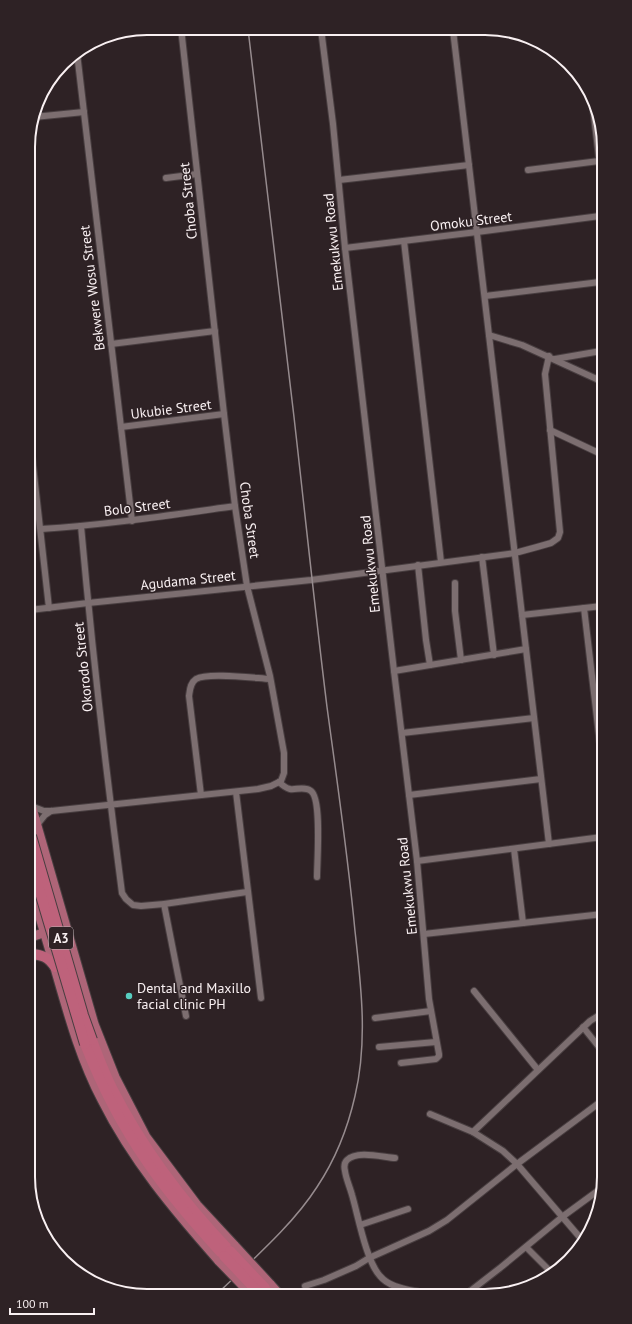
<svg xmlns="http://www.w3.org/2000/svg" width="632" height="1324" viewBox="0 0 632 1324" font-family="'PT Sans',sans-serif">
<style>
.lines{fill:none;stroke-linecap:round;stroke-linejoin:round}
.minor-casing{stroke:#483e40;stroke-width:8}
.primary-casing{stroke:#483e40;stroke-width:11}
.trunk-casing{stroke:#483e40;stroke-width:12}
.minor{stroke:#7c6e70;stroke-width:6}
.primary{stroke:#ae6578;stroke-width:9}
.trunk{stroke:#be627b;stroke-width:10}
.rail{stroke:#968b8e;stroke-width:1.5}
.primary-bridge-casing{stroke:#483e40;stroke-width:11;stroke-linecap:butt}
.trunk-bridge-casing{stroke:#483e40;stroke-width:12;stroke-linecap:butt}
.primary-bridge{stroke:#ae6578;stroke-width:9}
.trunk-bridge{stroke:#be627b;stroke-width:10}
.poi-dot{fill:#58cec0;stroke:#2e2225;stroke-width:1.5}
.labels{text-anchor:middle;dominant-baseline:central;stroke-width:3;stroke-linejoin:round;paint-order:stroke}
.shield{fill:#2e2225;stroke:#bcb2b4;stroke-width:1}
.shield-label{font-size:13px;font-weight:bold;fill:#f9f0f2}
.street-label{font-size:14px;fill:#f9f0f2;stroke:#2e2225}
.poi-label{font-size:14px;fill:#f9f0f2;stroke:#2e2225;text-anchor:start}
.rim{fill:none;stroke:#f9f0f2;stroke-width:2}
</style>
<rect width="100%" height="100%" fill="#2e2225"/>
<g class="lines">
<g class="minor-casing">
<g id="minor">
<polyline points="321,29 333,124 345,248 394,671 417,861 429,999 439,1054 439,1056 436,1059 401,1063"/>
<polyline points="453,30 549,844"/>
<polyline points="77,53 132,521"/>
<polyline points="592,99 600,166"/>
<polyline points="34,117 84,112"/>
<polyline points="528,170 599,161"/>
<polyline points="166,178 197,174"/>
<polyline points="339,180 469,165"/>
<polyline points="404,241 441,562"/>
<polyline points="345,248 477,232 600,216"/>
<polyline points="485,296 600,282"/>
<polyline points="489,335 522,345 601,381"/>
<polyline points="111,344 215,331"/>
<polyline points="555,359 601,351"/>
<polyline points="121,427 224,414"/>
<polyline points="29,430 49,608"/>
<polyline points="550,430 601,454"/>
<path d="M81,526c11,123 25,245 41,367l4,6 7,6 8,1 23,-2 83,-12"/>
<path d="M41,529c65,-4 130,-14 194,-23"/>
<polyline points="482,557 494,655"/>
<polyline points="418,565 426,640 430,665"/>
<polyline points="455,583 455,611 461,660"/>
<polyline points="584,608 602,761"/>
<polyline points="30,610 88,603 311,580 515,553 537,547 551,543 558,538 560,532 545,374 549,356"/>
<polyline points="522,615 602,606"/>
<polyline points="394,671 526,649"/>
<polyline points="402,733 534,718"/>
<path d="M279,782c3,3 7,6 11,7 6,1 15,-3 21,2 11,8 6,71 6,86"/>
<polyline points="236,792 261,998"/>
<path d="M201,795l-12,-99c1,-6 1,-13 7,-17 12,-7 58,-1 74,0"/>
<polyline points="409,795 541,779"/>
<polyline points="31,806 44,811 51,811 258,789 271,786 281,781 284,773 284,753 270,676 247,586 235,506 224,414 181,28"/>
<polyline points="37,825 45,815 51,811"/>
<polyline points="514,849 523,923"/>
<polyline points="417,861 602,837"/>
<polyline points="164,904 186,1016"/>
<polyline points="424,934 603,914"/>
<polyline points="474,991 538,1070"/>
<polyline points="375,1018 431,1011"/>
<polyline points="583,1027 603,1052"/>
<polyline points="379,1047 436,1042"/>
<polyline points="430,1114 473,1132 503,1151 517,1164 583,1241"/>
<polyline points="473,1132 590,1021 603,1013"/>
<path d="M395,1158c-13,-1 -38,-8 -48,2 -3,3 -3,7 -2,11 1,8 5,16 7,24 6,20 14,66 28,81 9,11 25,13 39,16"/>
<polyline points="360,1225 408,1209"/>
<polyline points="526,1247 547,1268"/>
<polyline points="305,1286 324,1280 356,1266 369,1258 429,1231 447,1220 517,1164 603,1100"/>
<polyline points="469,1292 500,1268 562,1217 603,1187"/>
</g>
</g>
<g class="primary-casing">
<g id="primary">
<polyline points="31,805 94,1024 115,1077 146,1137 197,1205 235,1246"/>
<path d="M31,887c8,27 16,54 24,81 13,45 25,90 47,132 30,60 72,110 117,161"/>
<polyline points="31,937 49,931"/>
<polyline points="270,1284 278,1293"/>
</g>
</g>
<g class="trunk-casing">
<g id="trunk">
<path d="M31,954c12,1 17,3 24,13"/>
<path d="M92,1040c6,16 12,32 20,48 31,61 71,114 118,163"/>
<path d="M85,1044c16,41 37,82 62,118 23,34 50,64 77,94"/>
</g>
</g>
<use href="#minor" class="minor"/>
<use href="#primary" class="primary"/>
<use href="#trunk" class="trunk"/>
<path class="rail" d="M218,1293c33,-32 74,-67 99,-106 18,-27 31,-60 38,-91 13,-55 6,-111 0,-165 -7,-75 -18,-150 -28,-224 -12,-97 -22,-193 -33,-290 -15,-129 -31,-259 -46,-388"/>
<g class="primary-bridge-casing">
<g id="primary-bridge">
<polyline points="235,1246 270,1284"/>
<polyline points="219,1261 250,1293"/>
</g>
</g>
<g class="trunk-bridge-casing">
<g id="trunk-bridge">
<polyline points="31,836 83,1015 92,1040"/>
<polyline points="31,862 85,1044"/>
<polyline points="230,1251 265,1288"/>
<polyline points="224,1256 259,1293"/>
</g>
</g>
<use href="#primary-bridge" class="primary-bridge"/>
<use href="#trunk-bridge" class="trunk-bridge"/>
</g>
<circle class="poi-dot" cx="129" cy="996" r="4"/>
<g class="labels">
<rect class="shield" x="49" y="927" width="24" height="22" rx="3"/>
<g class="shield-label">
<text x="61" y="938">A3</text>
</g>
<g class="street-label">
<text transform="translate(188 201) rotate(-96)">Choba Street</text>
<text transform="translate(471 221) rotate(-7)">Omoku Street</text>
<text transform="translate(333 242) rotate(-96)">Emekukwu Road</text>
<text transform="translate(92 288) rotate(-97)">Bekwere Wosu Street</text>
<text transform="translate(171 409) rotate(-7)">Ukubie Street</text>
<text transform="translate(137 507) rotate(-7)">Bolo Street</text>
<text transform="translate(250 520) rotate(82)">Choba Street</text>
<text transform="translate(370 564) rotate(-96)">Emekukwu Road</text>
<text transform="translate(188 580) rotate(-6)">Agudama Street</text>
<text transform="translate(83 667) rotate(-96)">Okorodo Street</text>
<text transform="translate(407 886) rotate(-96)">Emekukwu Road</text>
</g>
<g class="poi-label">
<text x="137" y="988">Dental and Maxillo<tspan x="137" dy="16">facial clinic PH</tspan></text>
</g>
</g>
<path d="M0 0H632V1324H0ZM147 35H485A112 112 0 0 1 597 147V1177A112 112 0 0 1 485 1289H147A112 112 0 0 1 35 1177V147A112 112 0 0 1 147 35Z" fill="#2e2225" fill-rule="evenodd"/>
<path class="rim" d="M147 35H485A112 112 0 0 1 597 147V1177A112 112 0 0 1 485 1289H147A112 112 0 0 1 35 1177V147A112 112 0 0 1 147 35Z"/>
<path d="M10 1308v6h84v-6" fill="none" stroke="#f9f0f2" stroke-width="2"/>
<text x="16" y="1308" font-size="12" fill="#f9f0f2" stroke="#2e2225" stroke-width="3" paint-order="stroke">100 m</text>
</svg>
